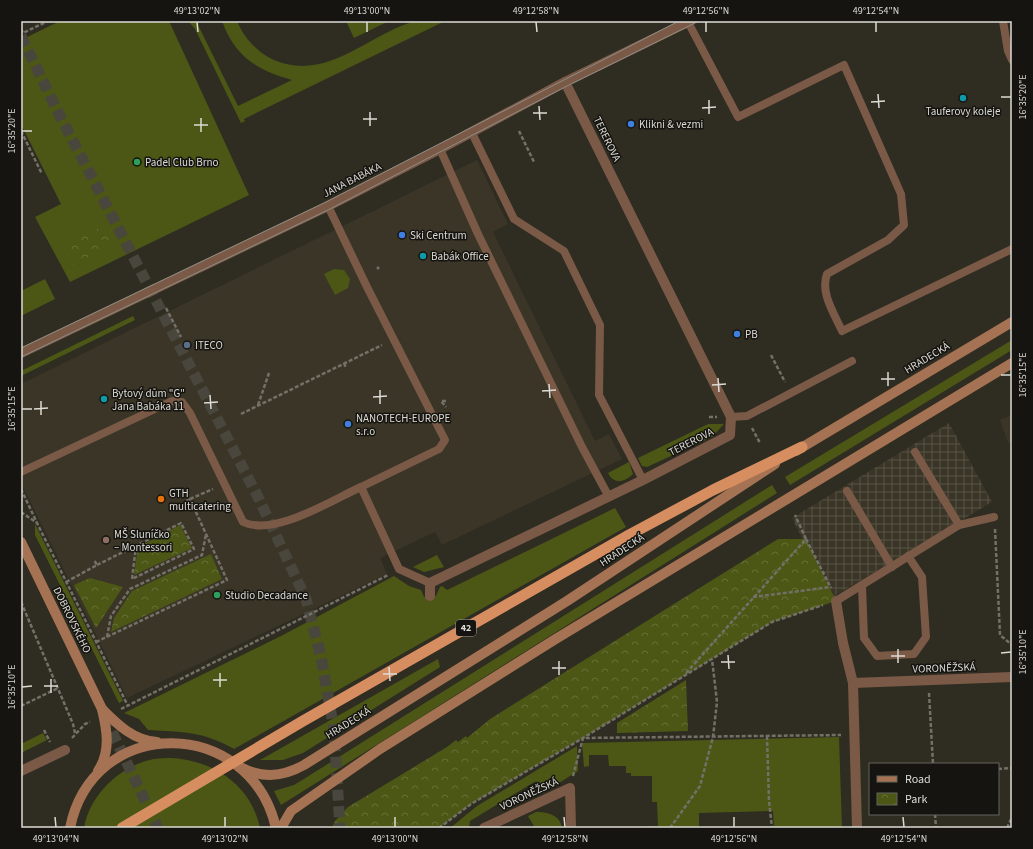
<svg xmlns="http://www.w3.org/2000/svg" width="1033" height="849" viewBox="0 0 1033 849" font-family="'Source Sans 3',sans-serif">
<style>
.built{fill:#3a3526}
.industrial{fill:url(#industrial-grid)}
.grass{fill:#4c5715}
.park{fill:url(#park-crowns)}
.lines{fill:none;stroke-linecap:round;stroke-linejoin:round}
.trunk-tunnel{stroke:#49463d;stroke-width:11;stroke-dasharray:11 5.5;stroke-linecap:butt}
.path{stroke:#737068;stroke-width:2.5;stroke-dasharray:4 2;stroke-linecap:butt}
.service{stroke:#7a5a46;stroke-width:8}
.minor{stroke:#7a5a46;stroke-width:10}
.tertiary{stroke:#7a5a46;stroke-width:10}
.secondary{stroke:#a57353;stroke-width:10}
.trunk{stroke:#d68e60;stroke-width:11}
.tram{stroke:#8e8c84;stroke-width:1}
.ticks{fill:none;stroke:#dddbd5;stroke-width:1.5}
.culture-dot{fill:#0f9aa8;stroke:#151410;stroke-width:1.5}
.shop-dot{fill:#3f7fe0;stroke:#151410;stroke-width:1.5}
.leisure-dot{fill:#2e9e5b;stroke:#151410;stroke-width:1.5}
.service-dot{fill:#5c6f8a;stroke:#151410;stroke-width:1.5}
.food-dot{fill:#e8710a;stroke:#151410;stroke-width:1.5}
.education-dot{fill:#8d6e63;stroke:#151410;stroke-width:1.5}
.labels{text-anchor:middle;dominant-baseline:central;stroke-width:3;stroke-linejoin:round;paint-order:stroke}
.shield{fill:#151410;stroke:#a19f9a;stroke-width:1}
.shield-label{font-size:10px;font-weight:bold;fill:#dddbd5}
.poi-label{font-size:11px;fill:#dddbd5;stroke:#151410;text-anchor:start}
.street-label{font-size:11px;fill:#dddbd5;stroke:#151410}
.neatline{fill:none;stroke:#dddbd5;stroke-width:1.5}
.ticks-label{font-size:10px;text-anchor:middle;fill:#dddbd5}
</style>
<defs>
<pattern id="industrial-grid" width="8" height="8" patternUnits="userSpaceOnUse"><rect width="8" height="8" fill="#3a3526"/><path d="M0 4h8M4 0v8" fill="none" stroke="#565245"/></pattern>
<pattern id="park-crowns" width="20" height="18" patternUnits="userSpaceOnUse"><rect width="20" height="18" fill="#4c5715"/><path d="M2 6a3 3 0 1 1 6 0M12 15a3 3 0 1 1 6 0" fill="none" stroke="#656f36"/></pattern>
</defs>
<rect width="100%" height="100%" fill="#2f2c22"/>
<g class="built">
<polygon points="477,160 508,224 493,232 595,441 609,434 622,459 442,545 435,532 380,558 387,574 127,698 21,483 21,384"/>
<polygon points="1012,415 1012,443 1008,443 1000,420"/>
</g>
<polygon class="industrial" points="949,423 992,502 831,598 792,518"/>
<g class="grass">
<polygon points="60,21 169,21 249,195 70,282 35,217 61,204 21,124 21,40"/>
<path d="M188,21h10l1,6 39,79 54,-26c-35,-10 -57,-23 -70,-59h15c7,17 20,31 37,39 52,22 91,-23 138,-38 9,-4 24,-1 33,-1l-201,98 1,2 -4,2 -46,-94z"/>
<polygon points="346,21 389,21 354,38"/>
<polygon points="334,269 344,270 350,279 348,288 335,295 324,274"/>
<polygon points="45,279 55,299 21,316 21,291"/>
<polygon points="133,316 135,320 21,376 21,371"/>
<polygon points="1012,340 1012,350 790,485 785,477"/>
<polygon points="708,424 724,424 712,437 647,467 642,466 638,458"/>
<path d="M629,462l4,12c-8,8 -19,11 -25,-1z"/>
<polygon points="772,485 777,493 281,805 274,791 294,785 307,777"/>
<path d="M615,508l11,19 -392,222c-32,-18 -51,-17 -86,-19l-9,-11 -15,-6 157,-77 113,-60 15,10 12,4 3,7 12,-1 4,-9 2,-1 5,4z"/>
<polygon points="35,524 123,701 119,703 35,535"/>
<polygon points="437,555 444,567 424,572 413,567"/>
<polygon points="438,659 440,667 303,753 283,760 260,760"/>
<polygon points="43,733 47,740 21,753 21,744"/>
<polygon points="839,737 842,828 774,828 773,811 699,813 699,828 601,828 658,826 657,802 652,802 652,776 631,776 631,773 626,773 626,766 609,766 608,755 589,755 589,766 584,767 582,743"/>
<polygon points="577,746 578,771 543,793 536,781 470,821 469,828 450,828 477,806"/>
<path d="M172,758c42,3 79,27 88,70h-176c5,-33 37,-63 70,-69 6,-1 12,-1 18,-1z"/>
<path d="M536,812c12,0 24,3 26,16h-27l-7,-12z"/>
</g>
<g class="park">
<polygon points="108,223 118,242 72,265 63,246"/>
<polygon points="180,525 192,548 134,575 138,547"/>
<polygon points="778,539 806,539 836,601 772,622 583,738 471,804 439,828 332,828 335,821 348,807 447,747 456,740 458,742 466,736 467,738 490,719"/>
<polygon points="211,554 222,579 111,632 114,618 132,591"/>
<polygon points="90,578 123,587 96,628 74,585"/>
<polygon points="686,680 688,731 617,733 617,723"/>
</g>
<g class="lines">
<g class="trunk-tunnel">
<polyline points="21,36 59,114 258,497 306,599 321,657 334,729 340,828"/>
<polyline points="105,717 158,828"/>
</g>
<g class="path">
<polyline points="21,29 23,33 48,21"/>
<polyline points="21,131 42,174"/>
<polyline points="519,131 534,162"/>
<polyline points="377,269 379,267"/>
<polyline points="166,308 181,337"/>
<polyline points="771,355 785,382"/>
<polyline points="344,363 346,368"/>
<polyline points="446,401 441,401 446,407"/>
<polyline points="258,405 269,373"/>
<polyline points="241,414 382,345"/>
<polyline points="709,417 717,417"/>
<polyline points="752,428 760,443"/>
<polyline points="21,489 37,523"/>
<polyline points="190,499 213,489"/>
<polyline points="21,512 37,523 128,706"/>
<polyline points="995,529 1000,635 1012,645"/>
<polyline points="806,539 831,588"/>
<polyline points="97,565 181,523 194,549 132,579 136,546"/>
<polyline points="66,582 97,565 94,560"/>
<polyline points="753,597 831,587"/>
<polyline points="21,602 73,724 75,733"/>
<polyline points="107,637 111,616 130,589 202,555 206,534"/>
<polyline points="96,642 227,580 190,499 185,502"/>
<polyline points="686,673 806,539 795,515"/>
<polyline points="929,693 933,764"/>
<polyline points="21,706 58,688"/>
<polyline points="121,709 388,575"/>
<polyline points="44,730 50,742"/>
<polyline points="767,736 769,801 772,828"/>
<polyline points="72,738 85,724 90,722"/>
<polyline points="998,769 1012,768"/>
<polyline points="573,776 583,738 841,735"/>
<polyline points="935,814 936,828"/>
<polyline points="439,828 471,804 583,738 772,622 823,605"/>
<polyline points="670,828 700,786 713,737 717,702 712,659"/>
<polyline points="1007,828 1012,817"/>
</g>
<g class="service">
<polyline points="1003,21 1008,51 1012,60"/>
<path d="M688,22l50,95 106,-52 57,129 3,31 -16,15 -61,34c-7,19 7,39 15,57l170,-82"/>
<polyline points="472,133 514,219 564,251 600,325 599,395 643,480"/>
<polyline points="440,149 478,234 582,447 609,497"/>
<polyline points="328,206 367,287 445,440 439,449 361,487 399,569 430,583"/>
<polyline points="731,417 747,416 852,361"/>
<path d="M21,472l151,-71 10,1 8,11 53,109c31,15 89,-22 118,-35"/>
<polyline points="847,491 892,567"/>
<polyline points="959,525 994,517"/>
<polyline points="862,586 864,638 877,656 914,654 926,637 922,577 908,556"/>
<polyline points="836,601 959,525 915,452"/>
</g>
<g class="minor">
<polyline points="430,596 430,583 643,480 730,435 731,417 565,82"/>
<polyline points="836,601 843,643 853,683 857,828"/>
<polyline points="853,683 1012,677"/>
<polyline points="21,771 65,750"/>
<polyline points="484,828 570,788 571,828"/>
</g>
<polyline class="tertiary" points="21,353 328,206 440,149 565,82 690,21"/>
<g class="secondary">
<polyline points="796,451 1012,322"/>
<path d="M21,542l81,167c5,21 9,42 -4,62"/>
<path d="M102,709c16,16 31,31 55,33"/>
<path d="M240,767c22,12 43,10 64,-2l263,-164 208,-137"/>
<path d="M70,828c23,-114 180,-112 206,0"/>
<polyline points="281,828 291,811 380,749 554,640 1012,363"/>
</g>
<polyline class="trunk" points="122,828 303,721 629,535 713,490 802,447"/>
<g class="tram">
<polyline points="21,348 326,202 679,21"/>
<polyline points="21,357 330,209 567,86 699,21"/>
</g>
</g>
<path class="ticks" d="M197,22l1,10M367,22v10M536,22l1,10M706,22v10M876,22v10M878,94l1,14M1001,97h10M709,100v14M871,102l14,-1M539,106l1,14M702,108l14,-1M370,112v14M533,113h14M201,118v14M363,119h14M194,125h14M22,131h10M888,372v14M1001,375h10M718,378l1,14M881,379h14M549,384l1,14M712,385l14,-1M380,390v14M542,391l14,-1M210,395l1,14M373,397l14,-1M41,401v14M204,403l14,-1M22,409h10M34,409l14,-1M898,649v14M1001,653l10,-1M728,655l1,14M891,656h14M559,661v14M721,662h14M389,667l1,14M552,668h14M220,673v14M383,674h14M51,679v14M213,680h14M44,686h14M22,687l10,-1M55,817l1,10M225,817v10M395,817v10M564,817l1,10M734,817v10M903,817l1,10"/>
<g class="culture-dot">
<circle cx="963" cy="98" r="4"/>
<circle cx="423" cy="256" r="4"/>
<circle cx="104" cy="399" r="4"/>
</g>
<g class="shop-dot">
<circle cx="631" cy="124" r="4"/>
<circle cx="402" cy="235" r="4"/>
<circle cx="737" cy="334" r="4"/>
<circle cx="348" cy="424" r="4"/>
</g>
<g class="leisure-dot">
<circle cx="137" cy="162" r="4"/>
<circle cx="217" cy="595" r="4"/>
</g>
<circle class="service-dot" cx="187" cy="345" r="4"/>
<circle class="food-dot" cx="161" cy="499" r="4"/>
<circle class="education-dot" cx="106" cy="540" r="4"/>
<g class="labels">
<rect class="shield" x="456" y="620" width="20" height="16" rx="3"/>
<g class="shield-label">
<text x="466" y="628">42</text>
</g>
<g class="poi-label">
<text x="963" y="111" text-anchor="middle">Tauferovy koleje</text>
<text x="639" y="124">Klikni &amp; vezmi</text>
<text x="145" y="162">Padel Club Brno</text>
<text x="410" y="235">Ski Centrum</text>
<text x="431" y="256">Babák Office</text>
<text x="745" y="334">PB</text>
<text x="195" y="345">ITECO</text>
<text x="112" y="393">Bytový dům "G"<tspan x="112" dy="13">Jana Babáka 11</tspan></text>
<text x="356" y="418">NANOTECH-EUROPE<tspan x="356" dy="13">s.r.o</tspan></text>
<text x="169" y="493">GTH<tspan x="169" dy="13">multicatering</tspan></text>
<text x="114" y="534">MŠ Sluníčko<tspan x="114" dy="13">– Montessori</tspan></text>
<text x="225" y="595">Studio Decadance</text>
</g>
<g class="street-label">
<text transform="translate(607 139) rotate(64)">TEREROVA</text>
<text transform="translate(352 180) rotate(-27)">JANA BABÁKA</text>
<text transform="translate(927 358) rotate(-31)">HRADECKÁ</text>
<text transform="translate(691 442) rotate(-27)">TEREROVA</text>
<text transform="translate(622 550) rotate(-33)">HRADECKÁ</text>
<text transform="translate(72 620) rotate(64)">DOBROVSKÉHO</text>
<text transform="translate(944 668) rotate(-2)">VORONĚŽSKÁ</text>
<text transform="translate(348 723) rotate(-32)">HRADECKÁ</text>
<text transform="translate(529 794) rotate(-25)">VORONĚŽSKÁ</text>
</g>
</g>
<rect width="1033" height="849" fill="none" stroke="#151410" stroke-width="44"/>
<rect x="869" y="763" width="130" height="52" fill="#151410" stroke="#65645f"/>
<rect x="877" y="776" width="20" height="6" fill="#a57353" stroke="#65645f"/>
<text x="905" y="783" font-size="12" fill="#dddbd5">Road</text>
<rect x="877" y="793" width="20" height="12" fill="url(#park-crowns)" stroke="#65645f"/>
<text x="905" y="803" font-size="12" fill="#dddbd5">Park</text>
<rect x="22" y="22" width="989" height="805" class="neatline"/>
<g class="ticks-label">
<text x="197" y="14">49°13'02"N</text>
<text x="367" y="14">49°13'00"N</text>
<text x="536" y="14">49°12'58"N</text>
<text x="706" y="14">49°12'56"N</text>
<text x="876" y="14">49°12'54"N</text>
<text transform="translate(1022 97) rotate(-90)" y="4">16°35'20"E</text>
<text transform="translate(11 131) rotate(-90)" y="4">16°35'20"E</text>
<text transform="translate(1022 375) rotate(-90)" y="4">16°35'15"E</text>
<text transform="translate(11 409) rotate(-90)" y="4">16°35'15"E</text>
<text transform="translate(1022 652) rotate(-90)" y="4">16°35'10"E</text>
<text transform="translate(11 687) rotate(-90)" y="4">16°35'10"E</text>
<text x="56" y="842">49°13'04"N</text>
<text x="225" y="842">49°13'02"N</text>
<text x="395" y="842">49°13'00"N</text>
<text x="565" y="842">49°12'58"N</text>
<text x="734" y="842">49°12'56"N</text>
<text x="904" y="842">49°12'54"N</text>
</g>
</svg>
